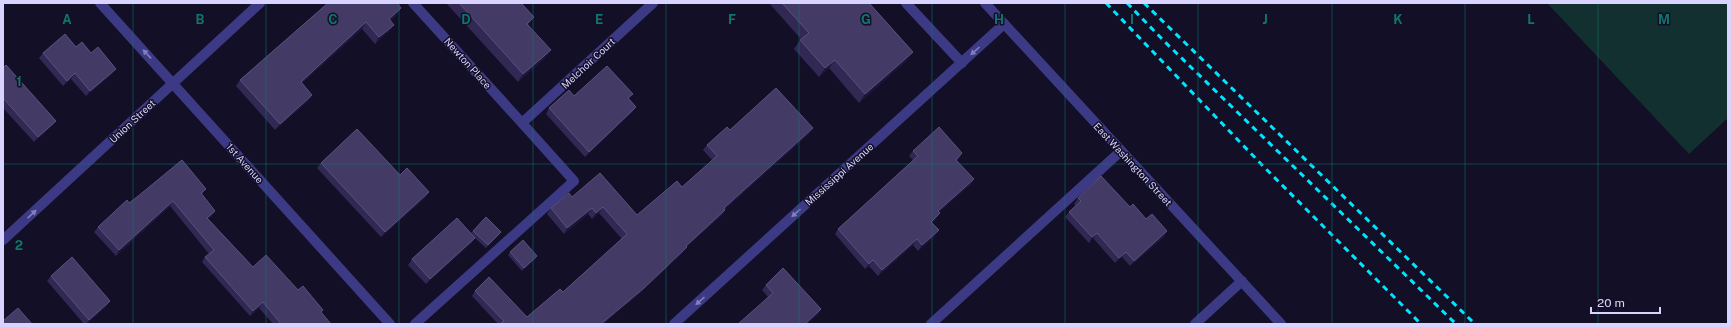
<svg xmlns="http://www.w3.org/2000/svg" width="1731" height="327" viewBox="0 0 1731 327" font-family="'Public Sans',sans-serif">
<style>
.green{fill:#12302f}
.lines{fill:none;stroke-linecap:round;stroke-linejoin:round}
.service{stroke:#3d3a85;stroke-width:10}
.minor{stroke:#3d3a85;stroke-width:10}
.tertiary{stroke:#3d3a85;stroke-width:10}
.rail{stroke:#00e5ff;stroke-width:3;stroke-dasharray:6 5;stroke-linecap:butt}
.wall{fill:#312854}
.shaded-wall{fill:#1d163a}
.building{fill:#433a66;stroke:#5a527e}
.oneway{fill:#837fbc}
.grid{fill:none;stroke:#0f766e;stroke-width:1;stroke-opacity:0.55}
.labels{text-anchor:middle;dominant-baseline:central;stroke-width:3;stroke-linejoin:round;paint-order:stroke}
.street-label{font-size:10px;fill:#d9d4ff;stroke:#130f26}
.grid-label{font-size:13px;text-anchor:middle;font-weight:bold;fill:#0f766e;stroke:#130f26;stroke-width:3;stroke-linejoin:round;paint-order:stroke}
</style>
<rect width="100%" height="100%" fill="#130f26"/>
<polygon class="green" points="1547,3 1728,3 1728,118 1689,154"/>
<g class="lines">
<g class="service">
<polyline points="906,3 962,63"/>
<polyline points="415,324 574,181 522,123"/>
<polyline points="931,324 1121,151"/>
</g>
<g class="minor">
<polyline points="100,3 390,324"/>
<polyline points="413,3 522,123 653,3"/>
<polyline points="3,240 260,3"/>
<polyline points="674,324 1004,24"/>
<polyline points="1195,324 1242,281"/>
</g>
<polyline class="tertiary" points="985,3 1281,324"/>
<g class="rail">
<polyline points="1106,3 1264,167 1421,324"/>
<polyline points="1127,3 1165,42 1456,324"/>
<polyline points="1144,3 1475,324"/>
</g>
</g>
<g class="wall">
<polygon points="328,3 401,8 397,14 390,21 394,25 389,31 375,44 362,29 302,83 312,95 308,101 275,130 236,86 240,80"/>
<polygon points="446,3 521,3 528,25 545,58 518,82"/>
<polygon points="769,3 869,3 913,52 907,60 859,103 829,68 819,77 794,49 801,39"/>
<polygon points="76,47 91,53 112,74 86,96 71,79 63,86 39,58 43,53"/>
<polygon points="3,68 56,121 52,126 34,142 3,108"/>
<polygon points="574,96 629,99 636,107 632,112 585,157 546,114 549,108"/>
<polygon points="730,130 809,134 725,209 722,215 686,247 683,252 640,293 603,324 498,324 472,296 475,291 527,317 563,292 622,239 599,213 592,219 588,214 564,234 547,214 551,208 572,197 637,215 682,187 712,160 703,150 707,145"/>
<polygon points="913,151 959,159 956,161 974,179 970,185 939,212 936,219 932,223 935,236 918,251 913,245 878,276 869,266 865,269 835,234 838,229 913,160 909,156"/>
<polygon points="321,163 400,175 429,192 425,198 381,237 317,168"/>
<polygon points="206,189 202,194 212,216 208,219 253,267 298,290 321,313 331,324 273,324 259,308 250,316 202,262 205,257 209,254 170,206 116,256 94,232 98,227 137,197"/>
<polygon points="1078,198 1130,207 1146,219 1164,237 1130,266 1122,257 1115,263 1093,238 1089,243 1065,217 1069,212 1076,206 1074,204"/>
<polygon points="473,231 501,232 486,248 475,238 471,243 426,284 408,265 412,259 471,233"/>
<polygon points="510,252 537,256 535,259 522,271 508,255"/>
<polygon points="51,276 110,301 106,307 86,324 84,324 47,281"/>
<polygon points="766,285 821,309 818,315 768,297 762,290"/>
</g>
<g class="shaded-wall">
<polygon points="401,8 397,14 384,25 389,19"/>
<polygon points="534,17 528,26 527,24"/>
<polygon points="366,22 362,29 297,88 301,82"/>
<polygon points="394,25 389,31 375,44 379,37"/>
<polygon points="551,50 545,58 518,82 523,74"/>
<polygon points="913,52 907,60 859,103 865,94"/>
<polygon points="835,60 829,68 819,77 825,68"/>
<polygon points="116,69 112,74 86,96 90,91"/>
<polygon points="75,73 71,79 63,86 67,81"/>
<polygon points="312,95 308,101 275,130 280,124"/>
<polygon points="636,107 632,112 585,157 589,152"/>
<polygon points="56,121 52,126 34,142 38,137"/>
<polygon points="813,128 809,134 720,214 724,208"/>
<polygon points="962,153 959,159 952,165 956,160"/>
<polygon points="974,179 970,185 934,217 938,211"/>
<polygon points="429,192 425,198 381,237 385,232"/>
<polygon points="173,201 170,206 116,256 119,250"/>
<polygon points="603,207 599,213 592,219 596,213"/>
<polygon points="592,208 588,214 564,234 567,228"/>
<polygon points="725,210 722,215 686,247 683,252 640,293 603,324 601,324"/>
<polygon points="215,211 212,216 203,223 207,218"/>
<polygon points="940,213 936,219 927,227 931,222"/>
<polygon points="939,230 935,236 918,251 922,245"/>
<polygon points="1167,231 1164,237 1130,266 1134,261"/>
<polygon points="501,232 499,235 486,248 488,245"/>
<polygon points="1097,233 1089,243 1092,237"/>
<polygon points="475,238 471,243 426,284 430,279"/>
<polygon points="917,239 913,245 878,276 882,270"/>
<polygon points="1126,252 1122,257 1115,263 1119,258"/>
<polygon points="537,256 535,259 522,271 524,268"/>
<polygon points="873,260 869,266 865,269 869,264"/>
<polygon points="110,301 106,307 86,324 89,320"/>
<polygon points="263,302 259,308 250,316 253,311"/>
<polygon points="821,309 818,315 807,324 805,324"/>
</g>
<g class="building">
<polygon points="328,3 397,3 401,8 389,19 394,25 379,37 366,22 301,82 312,95 280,124 240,80"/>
<polygon points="459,3 521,3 534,17 527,24 551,50 523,74"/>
<polygon points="782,3 869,3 913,52 865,94 835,60 825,68 800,40 809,33"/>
<polygon points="65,34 76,47 82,42 91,53 98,47 116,69 90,91 75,73 67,81 43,53"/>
<polygon points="6,65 56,121 38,137 3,98 3,68"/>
<polygon points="607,66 633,94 628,98 636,107 589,152 549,108 569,90 574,96"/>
<polygon points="776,88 813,128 724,208 725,210 686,246 687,247 644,288 601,324 500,324 504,321 475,291 489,277 527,317 560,289 563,292 627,234 603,207 596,213 592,208 567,228 551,208 569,193 572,197 600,173 637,215 677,181 682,187 717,156 707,145 727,127 730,130"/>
<polygon points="939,127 962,153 956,160 974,179 938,211 940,213 931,222 939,230 922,245 917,239 882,270 873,260 869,264 838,229 918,156 913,151"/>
<polygon points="357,129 400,175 407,168 429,192 385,232 321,163"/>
<polygon points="182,160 206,189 201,193 215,211 207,218 253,267 266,255 298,290 303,286 323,310 321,312 331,324 281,324 263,302 253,311 205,257 214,250 173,201 119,250 98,227 127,200 129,203 137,197"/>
<polygon points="1101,176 1130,207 1133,204 1146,219 1152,214 1167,231 1134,261 1126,252 1119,258 1097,233 1092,237 1069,212 1081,201 1078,198"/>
<polygon points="486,217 501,232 488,245 473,231"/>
<polygon points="457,218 475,238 430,279 412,259"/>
<polygon points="523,240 537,256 524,268 510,252"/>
<polygon points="72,257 110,301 89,320 51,276"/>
<polygon points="783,268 821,309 805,324 738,324 773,293 766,285"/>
<polygon points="18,308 32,324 3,324 3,321"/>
</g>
<defs><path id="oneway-solid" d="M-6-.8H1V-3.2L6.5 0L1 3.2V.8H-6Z"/></defs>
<g class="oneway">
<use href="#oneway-solid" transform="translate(975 51) rotate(138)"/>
<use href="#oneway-solid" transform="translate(147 54) rotate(-133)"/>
<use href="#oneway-solid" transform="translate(796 213) rotate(138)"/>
<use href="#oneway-solid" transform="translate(32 214) rotate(-43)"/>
<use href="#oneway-solid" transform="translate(700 301) rotate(138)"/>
</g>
<path class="grid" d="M133,3v321M266,3v321M399,3v321M533,3v321M666,3v321M799,3v321M932,3v321M1065,3v321M1198,3v321M1332,3v321M1465,3v321M1598,3v321M3,164h1725"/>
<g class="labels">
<g class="street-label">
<text transform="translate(468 63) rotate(48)">Newton Place</text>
<text transform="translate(588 63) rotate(-43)">Melchoir Court</text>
<text transform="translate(132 121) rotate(-43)">Union Street</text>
<text transform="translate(245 163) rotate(48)">1st Avenue</text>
<text transform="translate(1133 164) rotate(47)">East Washington Street</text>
<text transform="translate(839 174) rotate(-42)">Mississippi Avenue</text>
</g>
</g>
<g class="grid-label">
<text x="67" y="24">A</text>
<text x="200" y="24">B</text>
<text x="333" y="24">C</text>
<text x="466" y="24">D</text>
<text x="599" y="24">E</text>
<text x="732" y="24">F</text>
<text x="866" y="24">G</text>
<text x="999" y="24">H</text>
<text x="1132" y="24">I</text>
<text x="1265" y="24">J</text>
<text x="1398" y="24">K</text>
<text x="1531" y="24">L</text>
<text x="1664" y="24">M</text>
<text x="19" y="86">1</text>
<text x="19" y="250">2</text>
</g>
<rect width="1731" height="327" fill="none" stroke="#d9d4ff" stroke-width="8"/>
<path d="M1591 307v6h69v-6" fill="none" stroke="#d9d4ff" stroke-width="2"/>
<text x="1597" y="307" font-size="12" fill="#d9d4ff" stroke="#130f26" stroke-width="3" paint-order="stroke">20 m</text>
</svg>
